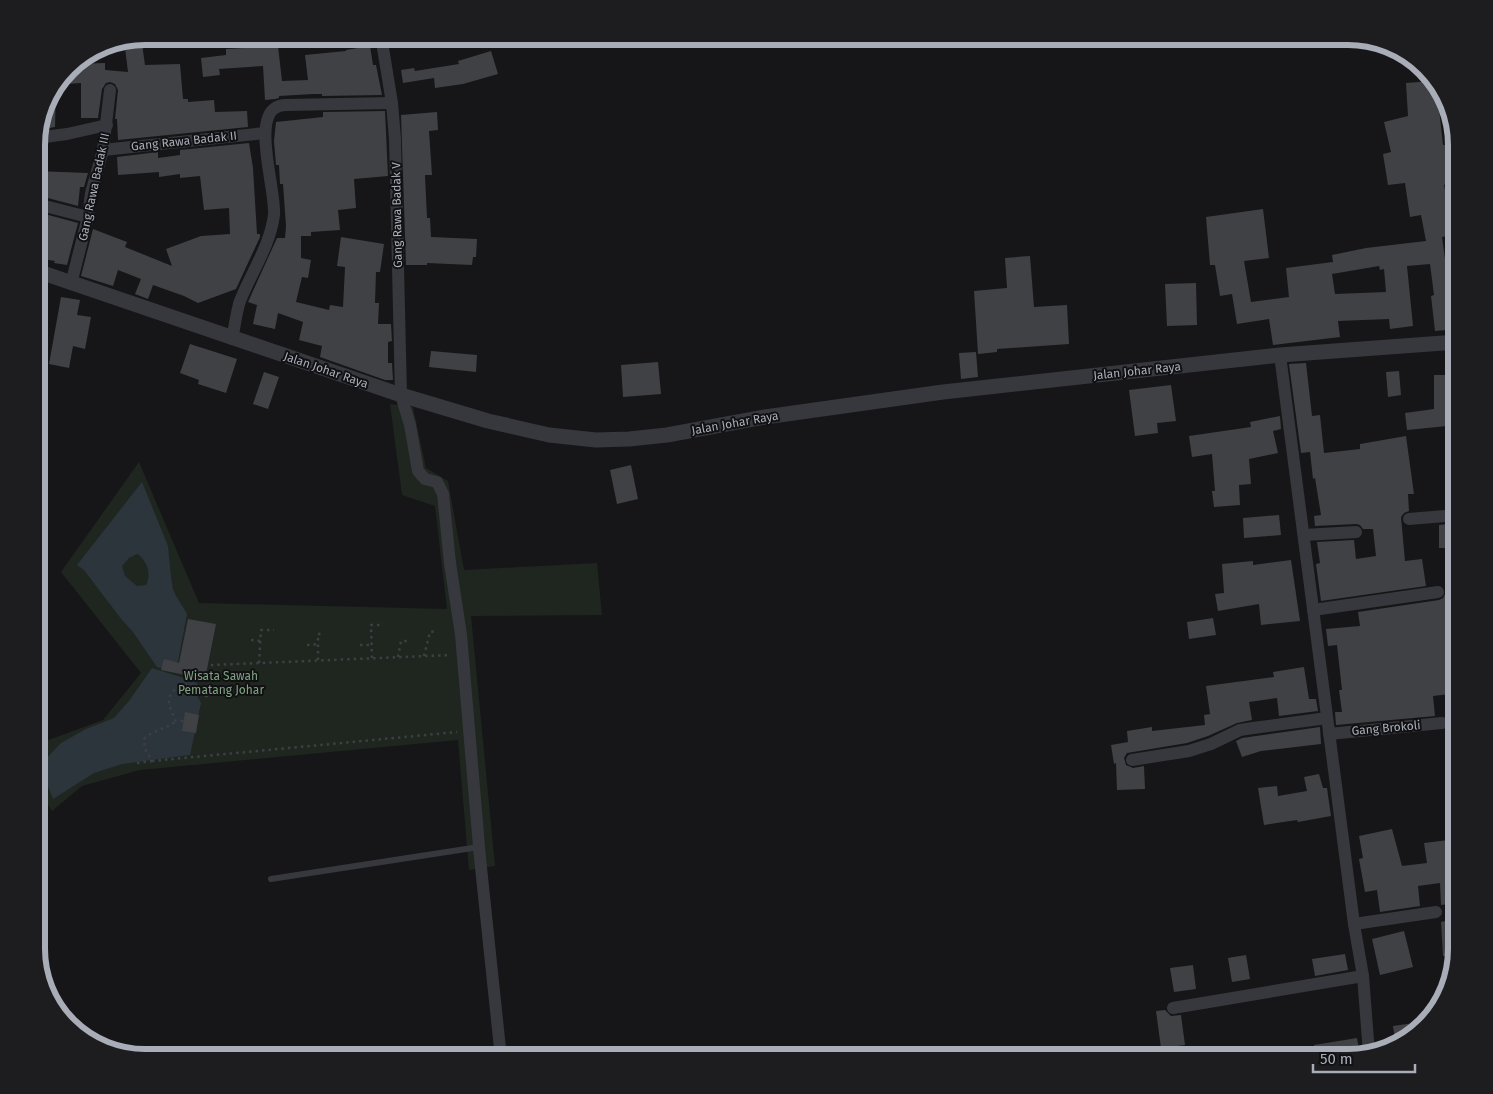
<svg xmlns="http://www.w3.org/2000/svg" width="1493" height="1094" viewBox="0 0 1493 1094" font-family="'Fira Sans',sans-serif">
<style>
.green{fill:#1e261f}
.water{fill:#2c353c;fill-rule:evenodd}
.building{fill:#404145;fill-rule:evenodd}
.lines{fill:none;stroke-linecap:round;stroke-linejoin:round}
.path{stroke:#3d3f44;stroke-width:2.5;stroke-dasharray:2.5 4;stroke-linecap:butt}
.service{stroke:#37383d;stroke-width:6}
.minor{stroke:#37383d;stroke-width:12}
.tertiary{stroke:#37383d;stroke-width:15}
.labels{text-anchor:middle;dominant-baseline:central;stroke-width:4;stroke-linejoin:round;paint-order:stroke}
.street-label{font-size:12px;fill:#a8adb8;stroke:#111113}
.park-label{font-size:12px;fill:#7fa381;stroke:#111113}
.rim{fill:none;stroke:#a8adb8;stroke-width:6}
</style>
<rect width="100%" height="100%" fill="#161618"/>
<polygon class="green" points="390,404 413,407 426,468 448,481 464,570 597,563 602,615 471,616 495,866 469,870 458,740 140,770 82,786 52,811 36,788 36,755 43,742 103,720 141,673 61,572 139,462 199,603 447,609 435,506 402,495"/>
<g class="water">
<path d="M142,482l26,64c0,2 4,40 5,43 3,9 10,17 14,25l-11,58 -19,-5 -24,-35 -11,-12 -38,-50 -7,-5zM137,554c10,6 15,20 9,31l-9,1 -12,-10 -3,-10 7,-8z"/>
<path d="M152,668l44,14c4,5 2,8 1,13l4,8 -11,52 -68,9 -28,9 -41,26 -6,-15 -7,-19 21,-22 25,-14 28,-11 15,-17z"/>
</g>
<g class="building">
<polygon points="141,37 145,65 180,64 183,99 188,99 188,102 214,100 215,112 247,111 248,127 118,140 117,119 115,119 118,90 115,84 110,82 106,83 102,89 98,118 81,118 81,83 65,84 64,75 73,64 105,63 105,70 128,72 124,40"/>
<polygon points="278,46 282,81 308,80 305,55 346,51 346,50 370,46 373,65 376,65 382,95 322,96 322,94 313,94 279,96 279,98 275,99 265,100 263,66 219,69 220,75 203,77 201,58 226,55 226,49"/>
<polygon points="491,51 498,74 463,84 435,88 434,78 403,83 401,70 414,68 415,71 459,64 458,61"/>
<path d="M1432,81l14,18h-8l5,46 13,-1 1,1v33l-12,1 1,5 -2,1 10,50 -12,2 4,29 11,-1v64l-22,2 -4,-35 3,-1 -4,-31 -23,2 6,60 -23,3 -1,-10 -51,2 2,16 -67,8 -4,-26 -32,5 -5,-30 -12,2 -5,-31h-5l-4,-48 57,-8 6,49 -25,3 7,41 38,-5 -3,-29 47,-6 -1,-7 34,-7 60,-7 -5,-26 -11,2 -5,-34 -17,2 -5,-31 8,-2 -7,-30 24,-6 -2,-33zM1379,266l1,4 4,-1 2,23 -51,2 -3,-20z"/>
<polygon points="56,87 55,127 39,130 47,97"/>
<polygon points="385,111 388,176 354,179 356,208 338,210 340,230 311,232 311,236 301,236 301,258 311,260 308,278 302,277 296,302 329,310 330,305 343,307 345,267 337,266 341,237 384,244 380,272 376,272 375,303 379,303 378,324 391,324 392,341 388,342 388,363 392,363 393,380 385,380 320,357 322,346 299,340 303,322 278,313 275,329 253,324 257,305 248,302 277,238 285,238 286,226 283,184 280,184 279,165 276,165 274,141 276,122 323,117 323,112"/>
<polygon points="437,112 438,130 429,131 432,175 425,175 427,218 430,218 431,237 477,239 476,257 473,257 472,265 427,263 427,265 406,265 401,115"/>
<polygon points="249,143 253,168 257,234 260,234 260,237 236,289 198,303 184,296 153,285 148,299 135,294 141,279 118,270 113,286 81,276 93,229 127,242 125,247 172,266 166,249 201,236 230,234 229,208 204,210 200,176 180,178 180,174 159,177 159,172 118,175 117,157 158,152 158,158 180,155 180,150"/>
<polygon points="36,171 88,173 84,187 80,187 78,206 44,197 44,196 36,196"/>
<polygon points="41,213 78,223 67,265 54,263 55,261 36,258 36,245"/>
<polygon points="1030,256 1034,307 1067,305 1069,344 997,349 997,352 978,354 974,291 1007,288 1005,258"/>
<polygon points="1196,283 1197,325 1167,326 1165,284"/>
<polygon points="61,297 80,300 77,315 91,317 85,349 73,346 69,368 49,364"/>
<polygon points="190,344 237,359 226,393 198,384 199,380 180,373"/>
<polygon points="431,351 477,355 476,372 429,367"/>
<polygon points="976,352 978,377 961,379 959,353"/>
<polygon points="658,362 661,394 623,397 621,365"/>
<polygon points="1306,363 1312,416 1320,415 1324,453 1360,449 1360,444 1406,436 1414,494 1408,494 1409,511 1404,513 1401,517 1405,561 1422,559 1426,586 1321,601 1316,564 1320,563 1317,542 1354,540 1356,559 1376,556 1373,529 1363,529 1360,525 1356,524 1315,526 1314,516 1321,515 1315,478 1313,479 1310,452 1301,453 1289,364"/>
<polygon points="1399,371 1401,395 1388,397 1386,372"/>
<polygon points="264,372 279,377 268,409 253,404"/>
<polygon points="1434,375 1457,375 1457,405 1455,405 1457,425 1407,430 1405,413 1434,409"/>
<polygon points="1171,385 1176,421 1157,423 1158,433 1135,436 1129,390"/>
<polygon points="1280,416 1281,429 1273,431 1278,453 1249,459 1251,484 1239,485 1240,505 1214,507 1212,491 1215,491 1212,454 1192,457 1189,436 1251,427 1250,422"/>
<polygon points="631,465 638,499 617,504 610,470"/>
<polygon points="1279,515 1281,535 1244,538 1243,518"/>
<polygon points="1457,523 1457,548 1439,548 1439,525"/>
<polygon points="1291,560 1300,621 1261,625 1259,604 1218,611 1215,594 1224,593 1222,564 1253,561 1253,565"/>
<polygon points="1457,590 1457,671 1448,673 1450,694 1433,696 1435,716 1336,725 1335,712 1342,712 1339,690 1342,690 1337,645 1328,646 1326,629 1360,626 1358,612 1439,600 1443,598 1446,592"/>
<polygon points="1213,618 1216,635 1189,639 1187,622"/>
<polygon points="188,619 216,624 205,679 161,670 164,659 179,663"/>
<polygon points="1304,667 1309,699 1316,699 1318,711 1279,716 1277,698 1249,702 1252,720 1237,723 1208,736 1187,743 1127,753 1124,758 1126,765 1133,768 1144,766 1145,789 1117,790 1116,763 1114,764 1111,745 1128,742 1127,731 1152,727 1152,731 1205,725 1204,715 1210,714 1206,686 1274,677 1273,672"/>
<polygon points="185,712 199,715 196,733 182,731"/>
<polygon points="1320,727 1321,744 1261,751 1242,757 1236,741 1242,738"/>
<polygon points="1319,774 1323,788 1327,788 1331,816 1298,822 1297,820 1264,825 1258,788 1277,786 1278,796 1307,791 1304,777"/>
<polygon points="1392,829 1402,866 1427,863 1424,843 1457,839 1457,903 1441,905 1440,883 1418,886 1420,906 1380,912 1377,890 1365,892 1359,859 1363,858 1359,836"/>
<polygon points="1457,918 1457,949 1454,956 1443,956 1441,922"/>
<polygon points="1404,931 1413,967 1380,975 1372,939"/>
<polygon points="1345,954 1348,970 1315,976 1312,959"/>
<polygon points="1246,955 1250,979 1232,982 1228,958"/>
<polygon points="1193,965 1196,989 1174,992 1170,968"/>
<polygon points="1165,1010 1171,1016 1181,1015 1185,1045 1161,1048 1156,1011"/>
<polygon points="1427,1021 1407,1037 1395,1039 1393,1026"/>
<polygon points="1357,1038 1360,1055 1342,1058 1316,1058 1314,1045"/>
</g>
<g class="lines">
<g class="path">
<polyline points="251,640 261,641"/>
<polyline points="307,645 318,644"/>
<polyline points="360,645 372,645"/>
<polyline points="424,656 430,632 437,631"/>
<polyline points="398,657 401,641 409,641"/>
<polyline points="372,658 371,625 383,625"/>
<polyline points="318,660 318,634 324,634"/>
<polyline points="259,663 261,630 274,630"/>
<path d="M183,721h-7l-1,-2c-2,-4 -5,-11 -6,-16 -1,-15 17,-21 28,-16l3,8 7,1 5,-31 239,-10"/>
<polyline points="152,761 457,732"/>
<path d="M137,763l15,-2 -7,-12 -1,-10c9,-9 22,-10 32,-18"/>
</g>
<polyline class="service" points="271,879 479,847"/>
<g class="minor">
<polyline points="277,36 285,38 319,36"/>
<polyline points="381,36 392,103 395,139 401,395 410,425 418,471 425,479 437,482 443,494 450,563 461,635 480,858 501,1058"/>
<polyline points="37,138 67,134 107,125"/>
<polyline points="103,150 265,133"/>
<polyline points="37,204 88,217"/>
<polyline points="71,284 88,217 91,193 103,150 110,90"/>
<path d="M232,339c3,-13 4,-26 8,-38 11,-28 30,-55 34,-86 2,-24 -21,-93 1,-107 3,-2 8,-3 11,-3l106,-2"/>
<polyline points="1280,355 1354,924 1363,976 1369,1053"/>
<polyline points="1409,519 1457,515"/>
<polyline points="1304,535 1356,532"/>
<polyline points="1313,610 1438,592"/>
<polyline points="1329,734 1442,723"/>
<polyline points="1132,760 1189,751 1211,744 1240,730 1253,728 1327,718"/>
<polyline points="1354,924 1436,912"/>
<polyline points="1173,1008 1363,976"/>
</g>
<polyline class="tertiary" points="37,271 401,395 488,421 549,435 596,440 629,439 667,435 765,417 943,392 1280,355 1457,342"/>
</g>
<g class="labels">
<g class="street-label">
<text transform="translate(184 141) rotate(-6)">Gang Rawa Badak II</text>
<text transform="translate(94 187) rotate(-78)">Gang Rawa Badak III</text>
<text transform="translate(397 215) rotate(-91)">Gang Rawa Badak V</text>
<text transform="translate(326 370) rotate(19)">Jalan Johar Raya</text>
<text transform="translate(1137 371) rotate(-6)">Jalan Johar Raya</text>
<text transform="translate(735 423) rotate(-10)">Jalan Johar Raya</text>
<text transform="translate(1386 728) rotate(-5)">Gang Brokoli</text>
</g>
<g class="park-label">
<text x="221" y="676">Wisata Sawah<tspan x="221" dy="14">Pematang Johar</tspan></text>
</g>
</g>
<path d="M0 0H1493V1094H0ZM145 45H1348A100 100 0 0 1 1448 145V949A100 100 0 0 1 1348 1049H145A100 100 0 0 1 45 949V145A100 100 0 0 1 145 45Z" fill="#1d1d20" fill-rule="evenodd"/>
<path class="rim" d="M145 45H1348A100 100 0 0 1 1448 145V949A100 100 0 0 1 1348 1049H145A100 100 0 0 1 45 949V145A100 100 0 0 1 145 45Z"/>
<path d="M1313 1064v8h102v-8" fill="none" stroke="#a8adb8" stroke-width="2.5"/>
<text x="1320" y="1064" font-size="15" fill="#a8adb8" stroke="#111113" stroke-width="4" paint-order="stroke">50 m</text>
</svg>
